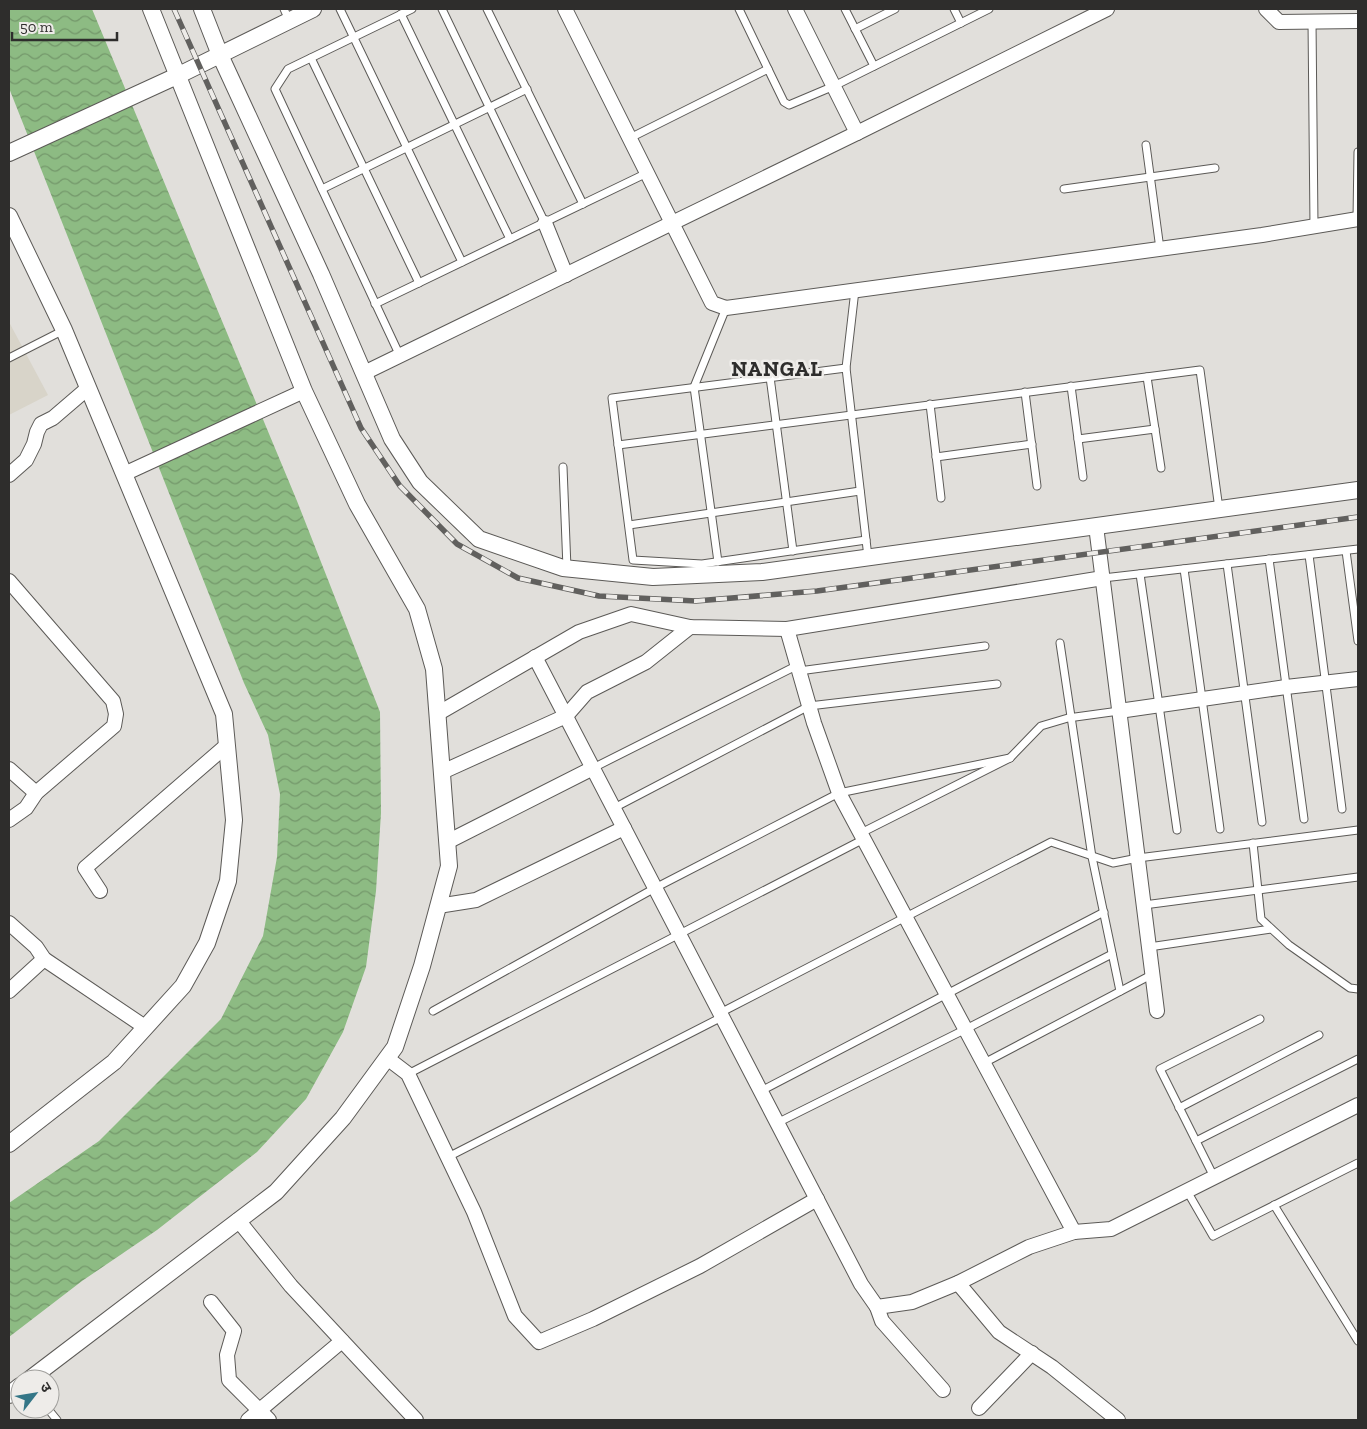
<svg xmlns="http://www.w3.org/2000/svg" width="1367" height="1429" viewBox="0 0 1367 1429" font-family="'Zilla Slab','Noto Sans Devanagari',serif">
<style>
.built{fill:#d8d4c9}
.water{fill:url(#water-waves)}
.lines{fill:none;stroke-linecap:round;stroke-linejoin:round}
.service-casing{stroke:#5c5a57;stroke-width:9}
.minor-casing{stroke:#5c5a57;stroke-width:16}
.tertiary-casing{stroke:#5c5a57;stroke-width:18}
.service{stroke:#fff;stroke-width:7}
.minor{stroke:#fff;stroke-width:14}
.tertiary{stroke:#fff;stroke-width:16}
.rail-casing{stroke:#61605e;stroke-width:5.5}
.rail{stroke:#eeece9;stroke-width:4;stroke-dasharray:11;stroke-linecap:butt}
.labels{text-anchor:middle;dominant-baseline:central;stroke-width:5;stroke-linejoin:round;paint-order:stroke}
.district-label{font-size:21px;font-weight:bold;letter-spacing:1px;fill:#2e2d2c;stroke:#eeece9}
</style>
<defs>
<pattern id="water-waves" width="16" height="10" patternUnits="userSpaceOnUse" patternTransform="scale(1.25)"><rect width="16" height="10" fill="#8dbb83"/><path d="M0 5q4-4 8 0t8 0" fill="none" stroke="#74986b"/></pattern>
</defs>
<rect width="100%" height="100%" fill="#e1dfdb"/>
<polygon class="built" points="9,322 48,395 9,415"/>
<polygon class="water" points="9,9 92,9 297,501 380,712 381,813 376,891 366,967 343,1032 306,1099 257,1152 157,1230 82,1281 9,1337 9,1203 99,1141 221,1019 263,936 277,857 280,794 268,735 244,683 9,88"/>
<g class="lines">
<g class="service-casing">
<g id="service">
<polyline points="284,9 289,20"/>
<polyline points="340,9 462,262"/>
<polyline points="442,9 545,223"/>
<polyline points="487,9 583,204"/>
<polyline points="739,9 768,69"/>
<polyline points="845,9 874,66"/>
<polyline points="954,9 961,23"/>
<polyline points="401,14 510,239"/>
<polyline points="1312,21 1314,226"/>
<polyline points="855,29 895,9"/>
<polyline points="311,58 419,283"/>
<polyline points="630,138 768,69 784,102 789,105 834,86 989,9"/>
<polyline points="1146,145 1160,249"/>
<polyline points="322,189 527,89"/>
<polyline points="1064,189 1215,168"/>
<polyline points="1357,219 1358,152"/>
<polyline points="855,290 846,368 868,557"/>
<polyline points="375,304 647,173"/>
<polyline points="400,356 275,89 288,69 412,9"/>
<polyline points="9,358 64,330"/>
<polyline points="846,368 612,398 633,560 702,564 866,540"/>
<polyline points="770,377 793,551"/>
<polyline points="1147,377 1161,468"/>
<polyline points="1071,386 1083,477"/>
<polyline points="1025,392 1037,486"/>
<polyline points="930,404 941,498"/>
<polyline points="1078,439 1155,429"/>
<polyline points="618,445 1200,370 1219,509"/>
<polyline points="936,457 1032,444"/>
<polyline points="563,467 567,568"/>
<polyline points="629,525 860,491"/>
<polyline points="1346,551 1358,641"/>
<polyline points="1309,555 1342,809"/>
<polyline points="1269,559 1304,819"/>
<polyline points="718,562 694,387 726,308"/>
<polyline points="1227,564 1262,822"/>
<polyline points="1184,569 1220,829"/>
<polyline points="1140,574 1177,830"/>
<polyline points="1103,578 1358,549"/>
<polyline points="1060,643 1092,857 1120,991"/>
<polyline points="799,671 985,646"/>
<polyline points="593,768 798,665"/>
<polyline points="614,808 809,706 997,684"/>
<polyline points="861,833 1010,758 1041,726 1068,718 1119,711"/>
<polyline points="1253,843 1261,919 1289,945 1350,988 1358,989"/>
<polyline points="1144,905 1358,877"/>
<polyline points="1149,947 1271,929"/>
<polyline points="433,1011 655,888 839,793 1010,758"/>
<polyline points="720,1013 1051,842 1113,863 1138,858 1358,830"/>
<polyline points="984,1063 1153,974"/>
<polyline points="408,1074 864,839"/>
<polyline points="761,1091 1104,912"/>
<polyline points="1179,1108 1319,1035"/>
<polyline points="777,1123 966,1029 1112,954"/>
<polyline points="1196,1141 1358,1059"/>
<polyline points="448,1157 722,1017"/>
<polyline points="1214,1177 1160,1069 1260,1019"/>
<polyline points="1187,1191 1213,1236 1358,1163"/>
<polyline points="1274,1205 1358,1341"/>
<polyline points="48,1409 57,1420"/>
</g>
</g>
<g class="minor-casing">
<g id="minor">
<polyline points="565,9 712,303 726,308 1262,235 1358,219"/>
<polyline points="795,9 857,133"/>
<polyline points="1266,9 1279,22 1358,21"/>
<polyline points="545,223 566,275"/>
<polyline points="364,373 857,133 1107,9"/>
<polyline points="124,474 304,391"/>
<polyline points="9,475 26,460 34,444 37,432 41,424 53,418 88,388"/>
<polyline points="1096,526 1157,1011"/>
<polyline points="9,581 113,701 116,714 114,726 36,793 26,808 9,820"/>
<polyline points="787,629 814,723 839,793 1074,1232"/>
<polyline points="535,657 861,1284 877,1307 912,1302 958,1283 1029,1247 1074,1232 1111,1229 1358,1105"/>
<polyline points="1119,711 1286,687 1358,679"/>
<polyline points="437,714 579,632 631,614 690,627 787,629 1103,578"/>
<polyline points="9,769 36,793"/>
<polyline points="442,772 566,716 587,692 646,662 690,627"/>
<polyline points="447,842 593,768"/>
<polyline points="100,891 85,868 227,745"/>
<polyline points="438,906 476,900 624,828"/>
<polyline points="9,923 36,947 44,959 145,1027"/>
<polyline points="9,991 44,959"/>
<polyline points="387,1058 408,1074 474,1212 515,1316 539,1342 593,1319 700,1266 817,1199"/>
<polyline points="238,1220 291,1286 416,1420"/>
<polyline points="958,1283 999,1332 1052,1367 1118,1420"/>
<polyline points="211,1302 234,1331 227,1355 229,1380 269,1420"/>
<polyline points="877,1307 882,1321 943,1390"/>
<polyline points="979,1408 1032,1353"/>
<polyline points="248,1420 342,1341"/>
</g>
</g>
<g class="tertiary-casing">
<g id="tertiary">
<polyline points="202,9 220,55 321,274 392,439 420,482 479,539 563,568 653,577 762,572 1358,490"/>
<polyline points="9,153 179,75 313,9"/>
<polyline points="9,216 64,330 224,714 234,820 228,881 207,943 183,986 114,1062 9,1144"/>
<polyline points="30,1379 276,1192 343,1118 395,1047 422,966 449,866 434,669 417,609 357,504 304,391 151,9"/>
<polyline points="9,1395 20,1386"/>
</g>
</g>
<use href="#service" class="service"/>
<use href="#minor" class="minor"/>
<use href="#tertiary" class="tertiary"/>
<g class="rail-casing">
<polyline id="rail" points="174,9 361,428 400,486 457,544 518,578 599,596 696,601 817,591 1358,517"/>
</g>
<use href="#rail" class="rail"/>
</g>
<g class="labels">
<g class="district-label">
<text x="777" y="368">NANGAL</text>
</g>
</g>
<rect width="1367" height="1429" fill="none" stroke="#2e2d2c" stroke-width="20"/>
<g transform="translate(35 1394) rotate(59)"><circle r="24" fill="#eeece9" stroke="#a1a09d"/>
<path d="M0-4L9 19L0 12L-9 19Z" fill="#347687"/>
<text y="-8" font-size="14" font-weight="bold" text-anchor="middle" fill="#2e2d2c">उ</text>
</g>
<path d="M12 32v8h105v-8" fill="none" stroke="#2e2d2c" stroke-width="2.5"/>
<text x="20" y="32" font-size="15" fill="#2e2d2c" stroke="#eeece9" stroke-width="4" paint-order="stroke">50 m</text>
</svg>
